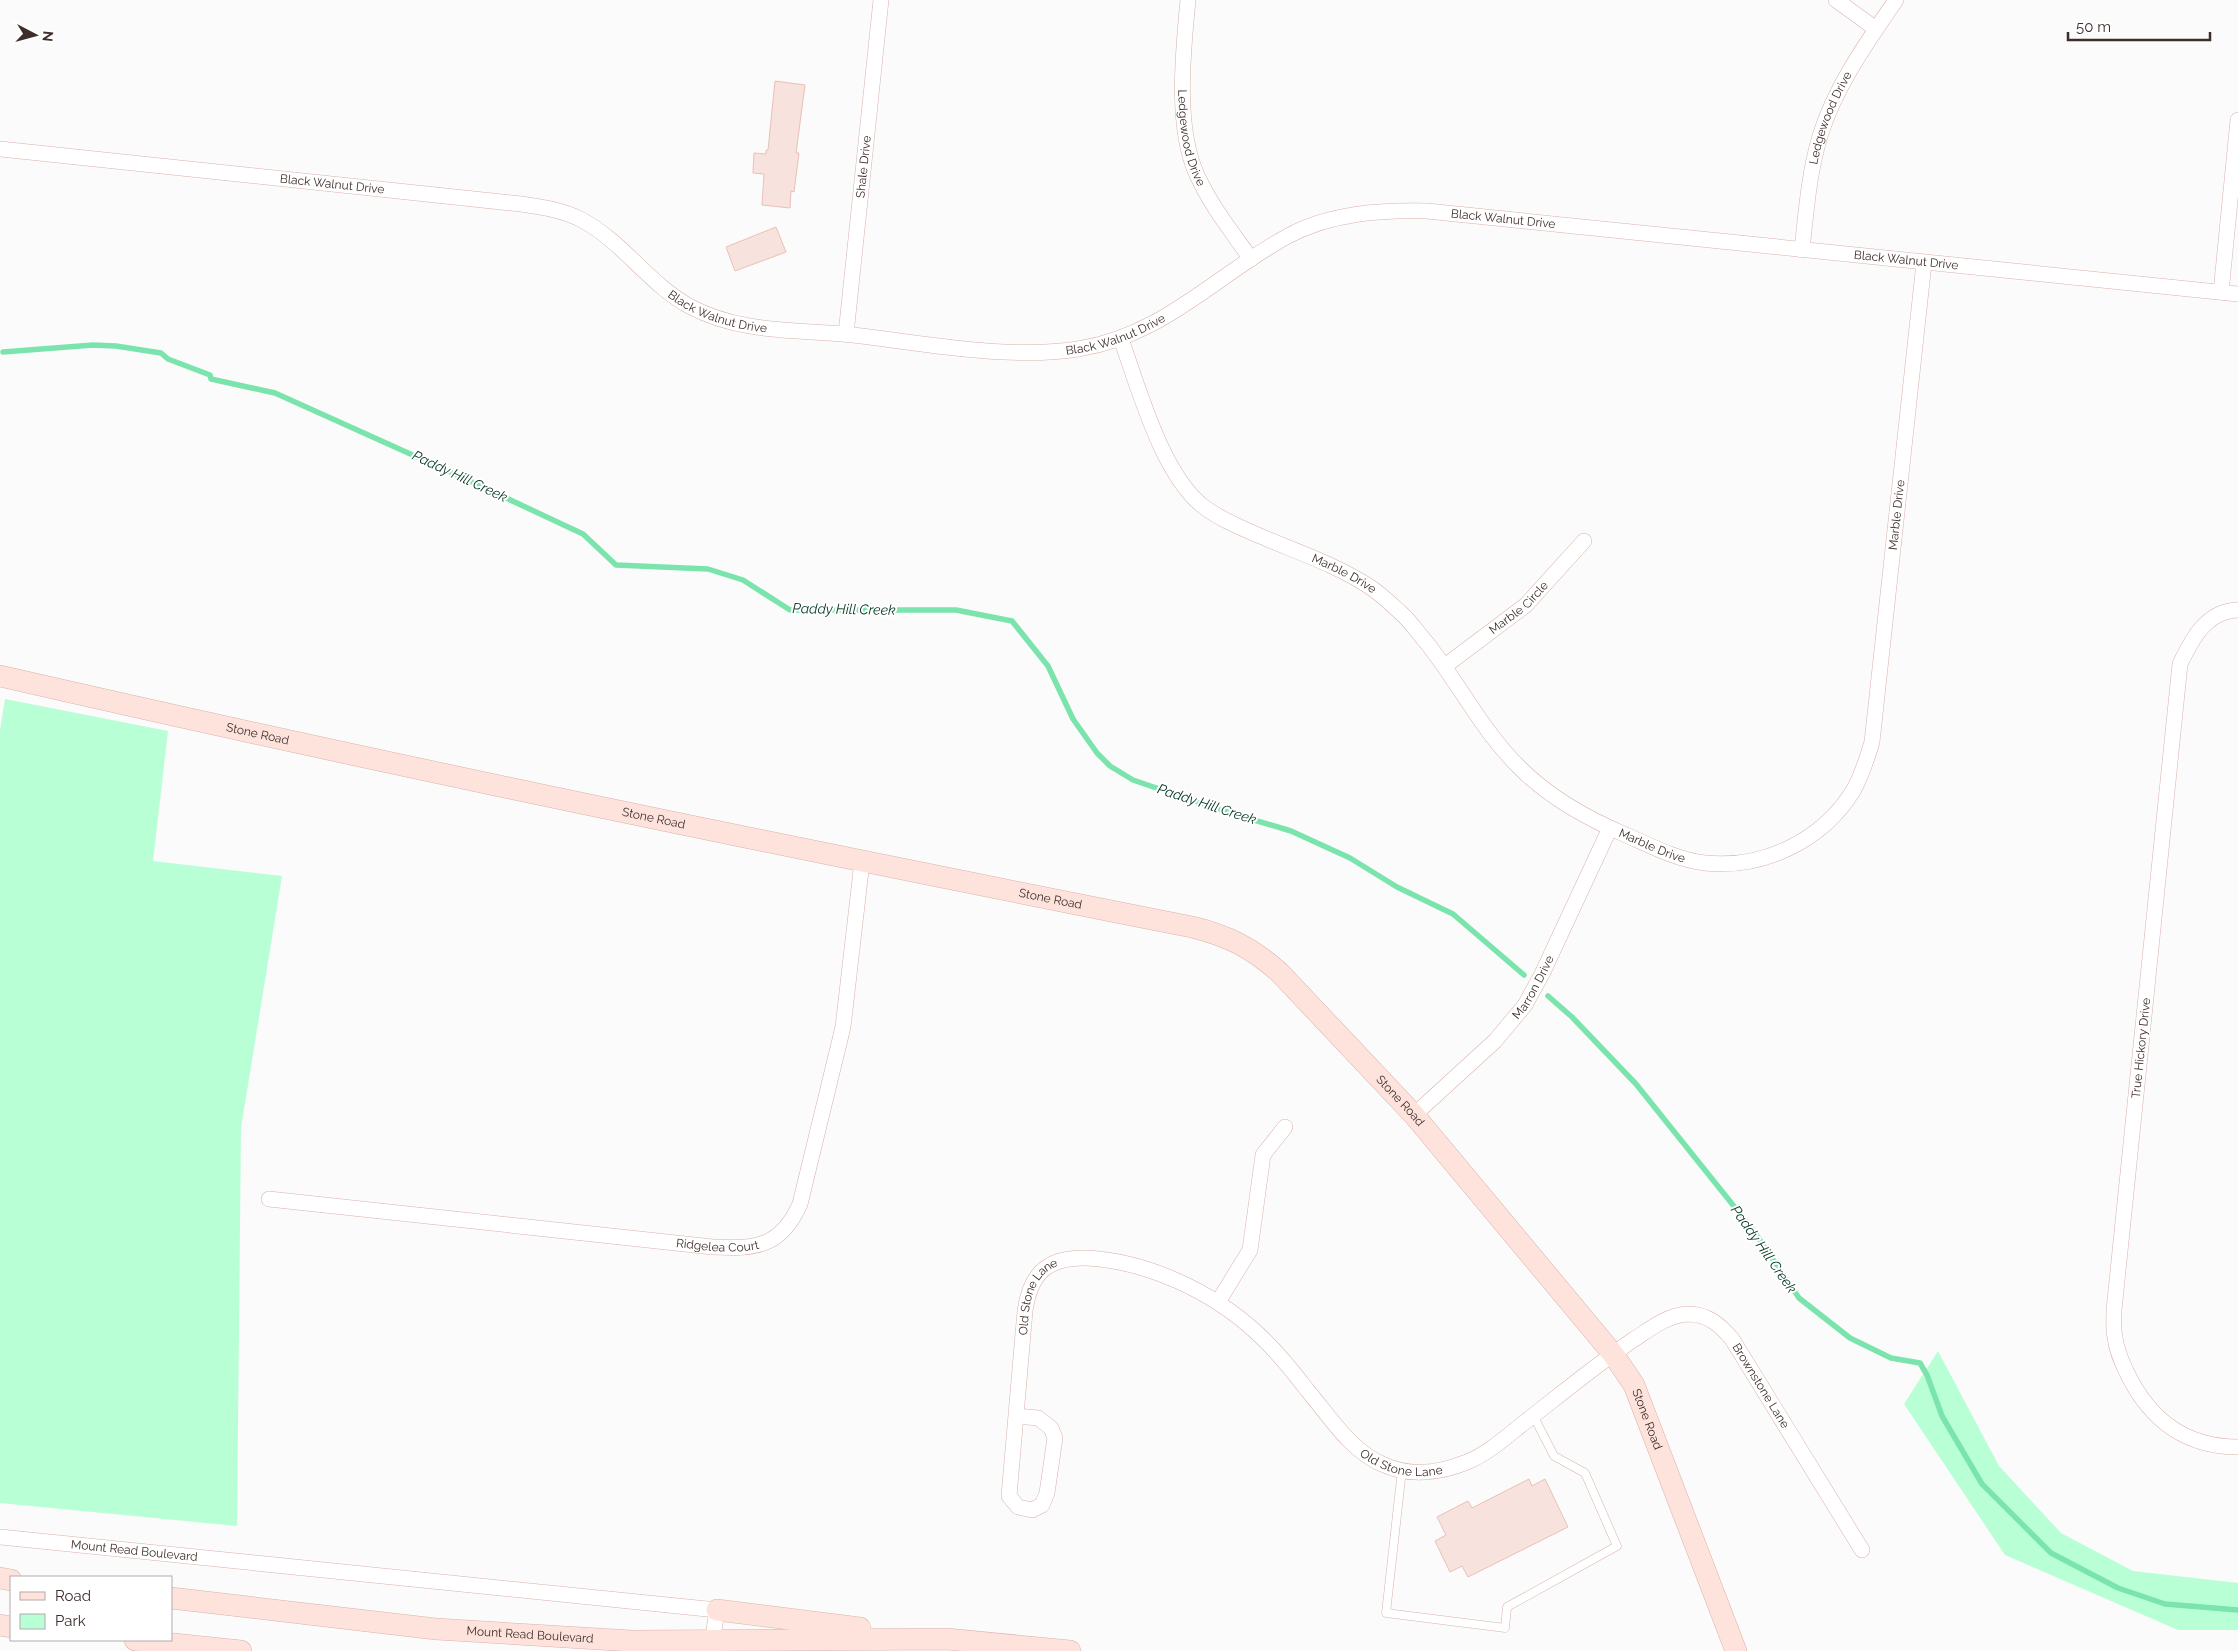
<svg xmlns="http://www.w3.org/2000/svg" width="2238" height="1651" viewBox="0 0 2238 1651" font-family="Raleway,sans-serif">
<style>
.green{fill:#b8ffd6}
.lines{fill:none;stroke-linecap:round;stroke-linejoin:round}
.stream{stroke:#7be4ad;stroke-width:5.5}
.building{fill:#f8e2dd;stroke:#e9c0b7}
.lane-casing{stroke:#dab2a9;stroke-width:9}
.street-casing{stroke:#dab2a9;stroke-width:16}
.secondary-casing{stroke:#dab2a9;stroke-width:22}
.lane{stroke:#fff;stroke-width:8}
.street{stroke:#fff;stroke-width:15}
.secondary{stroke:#fee3dd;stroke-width:21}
.labels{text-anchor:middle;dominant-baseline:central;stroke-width:4;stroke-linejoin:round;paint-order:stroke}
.street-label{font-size:12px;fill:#3e2e2b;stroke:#fff}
.water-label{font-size:14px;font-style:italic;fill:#03341f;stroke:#fff}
</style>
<rect width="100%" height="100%" fill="#fbfbfb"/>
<g class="green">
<polygon points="5,699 168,731 153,861 282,876 241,1128 237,1526 0,1503 0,730"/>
<polygon points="1938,1351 1999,1466 2061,1533 2133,1571 2238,1583 2238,1630 2178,1630 2005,1555 1904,1404"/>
</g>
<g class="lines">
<g class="stream">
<polyline points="3,352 93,345 116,346 161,353 168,359 210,375 211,379 275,393 457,475 583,534 616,565 708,569 743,580 790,610 956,610 1012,621 1048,666 1073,719 1097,753 1110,766 1133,780 1224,811 1291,831 1350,858 1397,887 1453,914 1524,975"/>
<polyline points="1548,996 1572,1017 1636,1084 1753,1230 1799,1298 1850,1338 1891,1358 1920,1363 1927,1375 1942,1416 1982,1484 2051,1553 2118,1588 2165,1604 2238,1610"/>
</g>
</g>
<g class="building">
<polygon points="775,81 805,85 796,153 799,153 794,192 791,191 790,208 762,205 764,174 753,173 754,153 766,154 766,150 768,150"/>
<polygon points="776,227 786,252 735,271 726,247"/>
<polygon points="1529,1479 1532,1486 1545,1479 1568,1527 1468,1577 1462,1566 1450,1572 1435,1541 1446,1535 1437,1517 1468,1501 1472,1508"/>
</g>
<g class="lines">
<g class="lane-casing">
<polyline id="lane" points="1402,1470 1386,1613 1505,1628 1507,1607 1617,1546 1585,1473 1554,1456 1533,1415"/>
</g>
<g class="street-casing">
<g id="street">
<path id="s1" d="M1188,0c-5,52 -13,127 9,175 14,31 35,57 54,84"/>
<polyline points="1836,0 1876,29"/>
<path id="s2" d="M0,149l521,55c21,3 42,6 61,16 41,22 67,64 107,86 52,28 107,23 164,29 69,8 156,25 225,14 85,-13 138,-74 210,-113 42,-23 93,-26 139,-25l811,83"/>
<path id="s3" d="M1802,250c4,-38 7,-77 18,-114 15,-49 47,-94 76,-136"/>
<polyline points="2221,292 2238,120"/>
<path id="s4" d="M846,334l35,-334"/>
<path id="s5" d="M1121,339c18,50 41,136 83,168 17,13 38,21 56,29 37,16 77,29 110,51 11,7 22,18 32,27 9,8 16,19 24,28 33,41 56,89 94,126 30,30 68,51 106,67 25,11 52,25 79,28 58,6 117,-22 148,-72 9,-16 14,-32 19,-49l52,-479"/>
<path d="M2238,610c-32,1 -46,29 -58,54l-66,646c0,9 -1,19 1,27 1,13 7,25 12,36 23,47 58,74 111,74"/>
<path id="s6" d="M1445,666l81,-61 58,-64"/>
<path id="s7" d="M1414,1115l81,-74 30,-36 17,-31 68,-146"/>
<path id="s8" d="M269,1199l444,48c43,2 68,0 87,-43l43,-177 19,-165"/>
<polyline points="1218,1302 1250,1250 1263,1155 1285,1127"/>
<path id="s9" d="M1016,1416l22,2 13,10 4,10 -8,55 -5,12 -10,5 -14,-3 -9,-11 16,-185c5,-37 22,-54 61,-53 61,3 125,33 170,74 19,17 36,38 52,59 21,25 43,60 74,73 27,13 58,9 85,-2 22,-9 40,-26 58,-40 36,-28 71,-57 108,-82 17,-11 34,-25 55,-26 20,0 32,11 44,25l130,211"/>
<path id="s10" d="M0,1537l717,73 -6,40"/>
</g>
</g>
<g class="secondary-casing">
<g id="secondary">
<path id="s11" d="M0,676c396,91 793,172 1192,251 37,9 60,21 88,46l134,142 199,239 21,31 102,266"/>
<polyline points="0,1578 11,1580"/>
<path id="s12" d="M171,1598l265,31 196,12 315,-2 123,12"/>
<polyline points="717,1610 860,1628"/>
<polyline points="0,1625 11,1627"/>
<polyline points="135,1640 241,1651"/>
</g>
</g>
<use href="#lane" class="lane"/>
<use href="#street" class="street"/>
<use href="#secondary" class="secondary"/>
</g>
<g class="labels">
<g class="street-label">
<text stroke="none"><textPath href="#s3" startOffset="136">Ledgewood Drive</textPath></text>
<text stroke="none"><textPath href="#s1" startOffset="139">Ledgewood Drive</textPath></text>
<text stroke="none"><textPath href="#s4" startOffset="168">Shale Drive</textPath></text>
<text stroke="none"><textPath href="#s2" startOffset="334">Black Walnut Drive</textPath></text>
<text stroke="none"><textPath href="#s2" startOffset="1579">Black Walnut Drive</textPath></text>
<text stroke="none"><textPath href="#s2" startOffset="1984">Black Walnut Drive</textPath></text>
<text stroke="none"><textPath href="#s2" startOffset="754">Black Walnut Drive</textPath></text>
<text stroke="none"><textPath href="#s2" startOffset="1159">Black Walnut Drive</textPath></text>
<text stroke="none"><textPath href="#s5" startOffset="1275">Marble Drive</textPath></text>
<text stroke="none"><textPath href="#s5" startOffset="345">Marble Drive</textPath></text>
<text stroke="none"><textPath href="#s6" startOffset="94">Marble Circle</textPath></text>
<text stroke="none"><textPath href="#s11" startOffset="264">Stone Road</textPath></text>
<text stroke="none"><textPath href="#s11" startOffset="669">Stone Road</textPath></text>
<text stroke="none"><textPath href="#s5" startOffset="765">Marble Drive</textPath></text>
<text stroke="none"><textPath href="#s11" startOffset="1074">Stone Road</textPath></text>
<text stroke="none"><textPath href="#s7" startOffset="176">Marron Drive</textPath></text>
<text transform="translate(2141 1048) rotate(-84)">True Hickory Drive</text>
<text stroke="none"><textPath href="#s11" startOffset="1494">Stone Road</textPath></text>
<text stroke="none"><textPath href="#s8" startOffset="451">Ridgelea Court</textPath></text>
<text stroke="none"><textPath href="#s9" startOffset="362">Old Stone Lane</textPath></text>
<text stroke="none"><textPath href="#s9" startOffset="1270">Brownstone Lane</textPath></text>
<text stroke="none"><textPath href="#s11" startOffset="1899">Stone Road</textPath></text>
<text stroke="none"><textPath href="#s9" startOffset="826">Old Stone Lane</textPath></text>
<text stroke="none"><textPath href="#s10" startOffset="135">Mount Read Boulevard</textPath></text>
<text stroke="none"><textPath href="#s12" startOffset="361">Mount Read Boulevard</textPath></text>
</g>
<g class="water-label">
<text transform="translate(460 476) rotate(25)">Paddy Hill Creek</text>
<text transform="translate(844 609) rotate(1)">Paddy Hill Creek</text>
<text transform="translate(1207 804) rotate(18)">Paddy Hill Creek</text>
<text transform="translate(1764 1249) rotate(55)">Paddy Hill Creek</text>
</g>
</g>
<rect x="10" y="1576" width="162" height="65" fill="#ffffff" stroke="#b2abaa"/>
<rect x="20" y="1592" width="25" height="8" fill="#fee3dd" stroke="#b2abaa"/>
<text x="55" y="1601" font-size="15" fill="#3e2e2b">Road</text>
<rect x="20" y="1614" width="25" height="15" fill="#b8ffd6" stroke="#b2abaa"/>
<text x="55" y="1626" font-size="15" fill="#3e2e2b">Park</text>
<g transform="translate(35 35) rotate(96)" stroke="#ffffff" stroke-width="4" paint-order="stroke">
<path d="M0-4L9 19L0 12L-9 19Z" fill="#3e2e2b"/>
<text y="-8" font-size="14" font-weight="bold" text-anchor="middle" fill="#3e2e2b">N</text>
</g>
<path d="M2068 32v8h142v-8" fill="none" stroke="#3e2e2b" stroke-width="2.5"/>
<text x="2076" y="32" font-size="15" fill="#3e2e2b" stroke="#ffffff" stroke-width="4" paint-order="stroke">50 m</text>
</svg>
